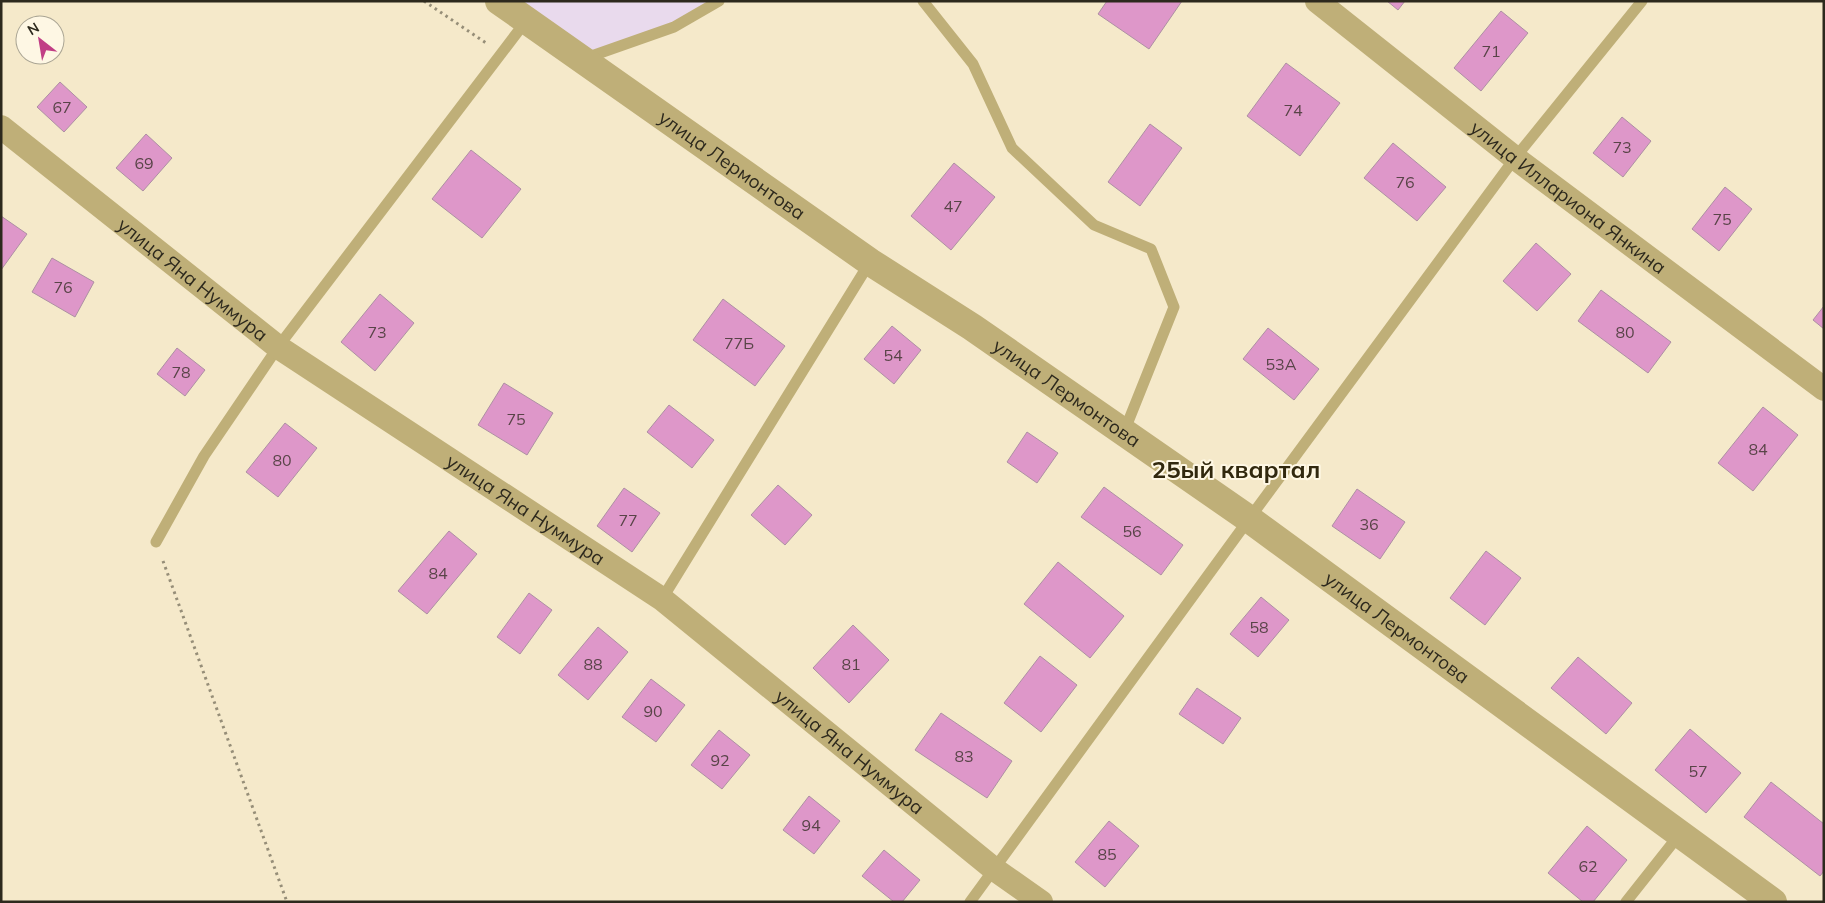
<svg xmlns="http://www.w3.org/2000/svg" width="1825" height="903" viewBox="0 0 1825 903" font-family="Mulish,sans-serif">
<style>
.industrial{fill:#e9daed}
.building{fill:#de97c9;stroke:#ad90a3}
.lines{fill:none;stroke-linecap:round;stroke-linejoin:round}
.path{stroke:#968e78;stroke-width:3;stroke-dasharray:2.5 4;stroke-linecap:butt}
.service{stroke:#bfaf78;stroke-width:11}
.minor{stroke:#bfaf78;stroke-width:24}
.tertiary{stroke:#bfaf78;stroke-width:28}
.labels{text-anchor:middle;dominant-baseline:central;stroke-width:4;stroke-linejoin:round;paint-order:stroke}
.number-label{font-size:16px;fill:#594448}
.street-label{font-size:19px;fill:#2d291d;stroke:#fef7e4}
.district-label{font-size:24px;font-weight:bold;fill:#31280e;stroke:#fef7e4}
</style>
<rect width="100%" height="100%" fill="#f5e9ca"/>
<polygon class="industrial" points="499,1 719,1 674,27 581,60"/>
<g class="building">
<polygon points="1107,1 1182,1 1149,49 1098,14"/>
<polygon points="1387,1 1405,1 1398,10"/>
<polygon points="1501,11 1528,33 1481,91 1454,68"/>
<polygon points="1286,63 1340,103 1300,156 1247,116"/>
<polygon points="60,82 87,107 64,132 37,107"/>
<polygon points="1622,117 1651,141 1623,177 1593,153"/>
<polygon points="1150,124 1182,148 1140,206 1108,182"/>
<polygon points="146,134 172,158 143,191 116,168"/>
<polygon points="1393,143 1446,187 1417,221 1364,178"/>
<polygon points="471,150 521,189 482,238 432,199"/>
<polygon points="954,163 995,197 951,250 911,216"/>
<polygon points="1725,187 1752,209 1719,251 1692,229"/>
<polygon points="1,216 27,234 1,270"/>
<polygon points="1536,243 1571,274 1537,311 1503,281"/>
<polygon points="52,258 94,282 75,317 32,292"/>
<polygon points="1601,290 1671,342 1648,373 1578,321"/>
<polygon points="380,294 414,323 375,371 341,342"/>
<polygon points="723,299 785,346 755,386 693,340"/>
<polygon points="1824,306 1824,329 1813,320"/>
<polygon points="892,326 921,350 894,384 864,359"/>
<polygon points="1268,328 1319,369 1294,400 1243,359"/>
<polygon points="177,348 205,370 185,396 157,374"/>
<polygon points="504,383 553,413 527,455 478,425"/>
<polygon points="669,405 714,440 692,468 647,432"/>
<polygon points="1763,407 1798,435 1753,491 1718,463"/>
<polygon points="285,423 317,448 278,497 246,472"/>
<polygon points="1027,432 1058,453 1037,483 1007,462"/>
<polygon points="778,485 812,515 785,545 751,515"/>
<polygon points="1104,487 1183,545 1161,575 1081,517"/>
<polygon points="624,488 660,513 632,552 597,526"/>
<polygon points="1357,489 1405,522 1380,559 1332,526"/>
<polygon points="449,531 477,554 427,614 398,591"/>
<polygon points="1486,551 1521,578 1485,625 1450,598"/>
<polygon points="1058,562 1124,616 1090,658 1024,604"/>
<polygon points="529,593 552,610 520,654 497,637"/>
<polygon points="1261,597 1289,620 1258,657 1230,634"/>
<polygon points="853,625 889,660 849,703 813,668"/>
<polygon points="598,627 628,652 588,700 558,675"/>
<polygon points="1040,656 1077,685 1041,732 1004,703"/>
<polygon points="1578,657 1632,703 1606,734 1551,688"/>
<polygon points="651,679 685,705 656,742 622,717"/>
<polygon points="1197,688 1241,718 1223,744 1179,714"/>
<polygon points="941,713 1012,761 987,798 915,750"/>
<polygon points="1690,729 1741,773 1706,813 1655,770"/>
<polygon points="719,730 750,755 722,789 691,765"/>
<polygon points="1771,782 1824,824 1824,871 1820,876 1744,817"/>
<polygon points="809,796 840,821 814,854 783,830"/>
<polygon points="1109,821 1139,846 1105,887 1075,862"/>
<polygon points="1587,826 1627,860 1593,902 1583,902 1548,873"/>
<polygon points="884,850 920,880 902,902 894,902 862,876"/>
</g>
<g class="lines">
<g class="path">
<polyline points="424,1 486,43"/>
<polyline points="163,561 287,902"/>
</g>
<g class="service">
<polyline points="923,1 973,64 1012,148 1094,225 1151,249 1174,307 1124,432"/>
<polyline points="583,59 674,27 719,1"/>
<polyline points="156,542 204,456 278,347 526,21"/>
<polyline points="662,599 870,262"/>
<polyline points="970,902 1249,519 1515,158 1642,1"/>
<polyline points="1626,902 1679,835"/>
</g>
<g class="minor">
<path id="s1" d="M1317,1l198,157 309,231"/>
<path id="s2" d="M1,127l277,220 384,252 332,270 47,33"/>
</g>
<path class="tertiary" id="s3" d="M499,1l371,261 102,65 277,192 524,383"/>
</g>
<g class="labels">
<g class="number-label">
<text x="1491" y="51">71</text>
<text x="62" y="107">67</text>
<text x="1293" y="110">74</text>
<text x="1622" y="147">73</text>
<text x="144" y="163">69</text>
<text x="1405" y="182">76</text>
<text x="953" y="206">47</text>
<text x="1722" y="219">75</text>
<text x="63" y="287">76</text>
<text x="377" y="332">73</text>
<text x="1625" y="332">80</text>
<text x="739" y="343">77Б</text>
<text x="893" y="355">54</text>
<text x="1281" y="364">53А</text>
<text x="181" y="372">78</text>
<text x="516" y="419">75</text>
<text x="1758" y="449">84</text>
<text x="282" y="460">80</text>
<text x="628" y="520">77</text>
<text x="1369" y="524">36</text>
<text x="1132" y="531">56</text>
<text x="438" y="573">84</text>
<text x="1259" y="627">58</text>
<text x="593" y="664">88</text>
<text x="851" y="664">81</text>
<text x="653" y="711">90</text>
<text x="964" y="756">83</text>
<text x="720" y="760">92</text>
<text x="1698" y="771">57</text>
<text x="811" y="825">94</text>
<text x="1107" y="854">85</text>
<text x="1588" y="866">62</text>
</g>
<g class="street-label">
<text stroke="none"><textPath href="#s3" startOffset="285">улица Лермонтова</textPath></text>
<text stroke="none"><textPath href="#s1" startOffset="319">улица Иллариона Янкина</textPath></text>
<text stroke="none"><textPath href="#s2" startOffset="245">улица Яна Нуммура</textPath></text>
<text stroke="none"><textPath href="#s3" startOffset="690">улица Лермонтова</textPath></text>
<text stroke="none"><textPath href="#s2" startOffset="650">улица Яна Нуммура</textPath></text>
<text stroke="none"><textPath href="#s3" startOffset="1095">улица Лермонтова</textPath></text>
<text stroke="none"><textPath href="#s2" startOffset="1055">улица Яна Нуммура</textPath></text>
</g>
<g class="district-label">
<text x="1236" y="469">25ый квартал</text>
</g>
</g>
<rect width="1825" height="903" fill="none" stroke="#2d291d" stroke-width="5"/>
<g transform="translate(40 40) rotate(329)"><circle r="24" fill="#fef7e4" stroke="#aaa594"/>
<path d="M0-4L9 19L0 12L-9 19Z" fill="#c13e85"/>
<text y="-8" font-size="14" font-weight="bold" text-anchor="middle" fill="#2d291d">N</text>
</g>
</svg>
